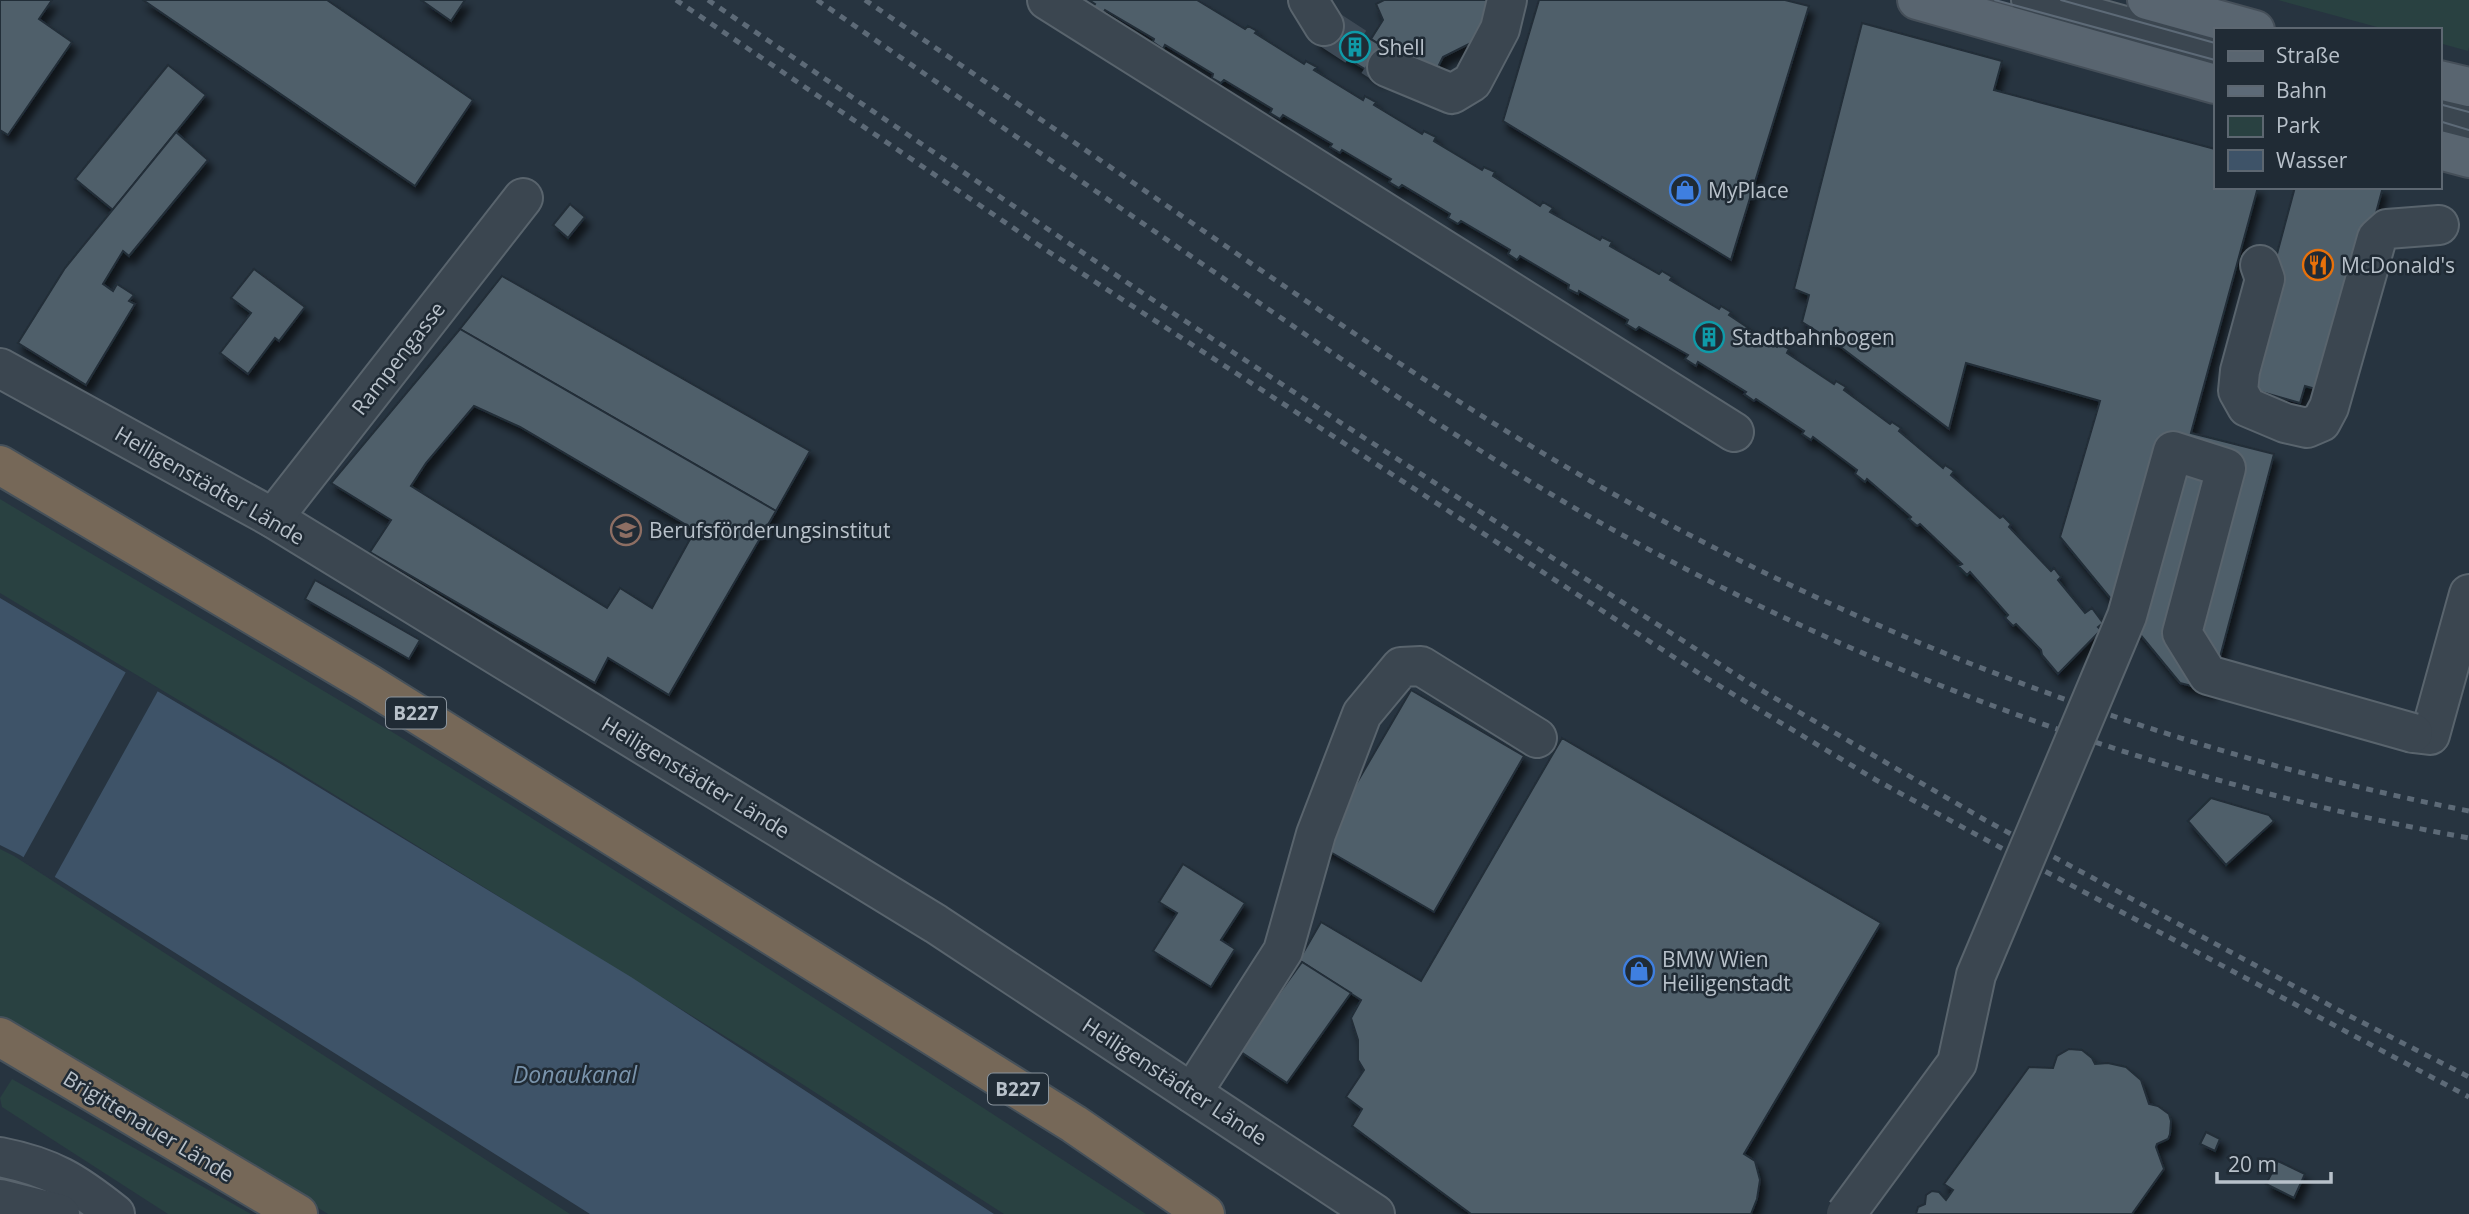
<svg xmlns="http://www.w3.org/2000/svg" width="2469" height="1214" viewBox="0 0 2469 1214" font-family="'Open Sans',sans-serif">
<style>
.green{fill:#294141}
.water{fill:#3e5368}
.pier{fill:#273440}
.building{fill:#505f6b;stroke:#222d37;stroke-width:2;fill-rule:evenodd;filter:url(#shadow)}
.lines{fill:none;stroke-linecap:round;stroke-linejoin:round}
.minor-tunnel{stroke:#3d4955;stroke-width:38;stroke-dasharray:38 19;stroke-linecap:butt}
.minor-casing{stroke:#59646d;stroke-width:42}
.major-casing{stroke:#454f59;stroke-width:42}
.highway-casing{stroke:#46515a;stroke-width:42}
.minor{stroke:#3b4650;stroke-width:38}
.major{stroke:#596570;stroke-width:38}
.highway{stroke:#766858;stroke-width:38}
.tram{stroke:#5d6a77;stroke-width:2}
.rail{stroke:#5d6a77;stroke-width:5;stroke-dasharray:7 7;stroke-linecap:butt}
.minor-bridge-casing{stroke:#59646d;stroke-width:42;stroke-linecap:butt}
.minor-bridge{stroke:#3b4650;stroke-width:38}
.labels{text-anchor:middle;dominant-baseline:central;stroke-width:5;stroke-linejoin:round;paint-order:stroke}
.shield{fill:#202b35;stroke:#8a949d;stroke-width:2}
.shield-label{font-size:19px;font-weight:bold;fill:#b8c1ca}
.poi-label{font-size:21px;fill:#b8c1ca;stroke:#202b35;text-anchor:start}
.street-label{font-size:21px;fill:#b8c1ca;stroke:#202b35}
.water-label{font-size:23px;font-style:italic;fill:#7a94ac;stroke:#202b35}
</style>
<defs>
<filter id="shadow"><feDropShadow dx="4.5" dy="8" stdDeviation="3.5" flood-color="#0009"/></filter>
</defs>
<rect width="100%" height="100%" fill="#273440"/>
<g class="green">
<polygon points="2278,0 2469,0 2469,47 2468,51 2439,43 2439,30 2388,30"/>
<path d="M0,499c139,84 281,165 420,250 245,150 485,308 726,465h-142l-205,-132 -519,-321 -280,-168z"/>
<polygon points="0,849 14,856 570,1214 328,1214 84,1065 0,1019"/>
<polygon points="12,1079 251,1214 168,1214 2,1107 0,1098"/>
</g>
<polygon class="water" points="0,598 279,763 631,977 994,1214 590,1214 20,855 0,845"/>
<polygon class="pier" points="127,670 159,689 53,880 22,860"/>
<g class="building">
<polygon points="0,0 52,0 39,19 72,42 8,135 0,130"/>
<polygon points="143,0 327,0 473,100 415,186"/>
<polygon points="421,0 465,0 451,21"/>
<polygon points="1089,0 1197,0 1245,29 1248,26 1257,31 1255,33 1304,64 1306,61 1317,67 1314,70 1363,100 1365,96 1376,102 1374,105 1422,134 1424,131 1436,137 1434,141 1482,170 1484,167 1495,172 1493,176 1540,206 1543,202 1553,208 1550,212 1600,240 1602,237 1612,242 1610,246 1659,274 1662,271 1672,277 1670,280 1719,309 1721,306 1731,312 1729,315 1777,347 1780,344 1789,349 1787,353 1834,384 1836,381 1846,387 1844,390 1890,424 1892,422 1901,428 1899,431 1943,468 1945,465 1954,471 1951,475 2000,518 2003,516 2011,524 2009,527 2051,571 2054,568 2061,577 2058,580 2085,613 2092,608 2103,623 2098,627 2101,630 2058,674 2042,655 2041,650 2016,624 2013,626 2005,618 2008,615 1970,572 1967,575 1958,566 1962,564 1920,524 1917,526 1909,519 1911,517 1867,479 1865,482 1855,474 1857,470 1813,437 1811,440 1802,434 1804,431 1756,399 1754,401 1744,394 1746,392 1698,362 1696,366 1685,359 1688,355 1639,327 1636,330 1626,324 1628,320 1579,291 1578,294 1568,289 1569,285 1520,256 1517,260 1508,254 1510,250 1461,221 1458,224 1448,218 1450,214 1402,185 1399,188 1389,182 1391,179 1342,150 1340,153 1330,147 1332,144 1283,115 1280,119 1270,113 1272,109 1224,80 1221,83 1212,78 1213,74 1165,45 1163,49 1153,42 1154,39 1105,10 1103,13 1093,7 1095,4"/>
<polygon points="1384,0 1495,0 1483,37 1443,57 1435,73 1395,54 1371,39 1383,20 1376,4"/>
<polygon points="1539,0 1785,0 1809,6 1731,260 1503,121"/>
<polygon points="1331,15 1395,54 1380,78 1316,40"/>
<polygon points="1862,23 2002,61 1994,90 2215,149 2215,187 2258,187 2191,433 2274,454 2211,691 2180,683 2060,537 2100,401 1966,363 1949,429 1834,342 1802,322 1809,295 1794,289"/>
<polygon points="168,65 206,95 113,210 75,179"/>
<polygon points="176,132 208,160 129,256 123,251 103,284 113,291 117,284 134,295 129,301 135,304 86,385 18,343 65,268"/>
<polygon points="2295,187 2383,187 2335,364 2319,390 2305,386 2300,403 2251,389 2253,343"/>
<polygon points="570,204 585,217 568,238 553,225"/>
<polygon points="254,269 305,307 279,341 275,338 248,374 220,353 251,313 231,298"/>
<polygon points="502,276 810,451 776,511 460,329"/>
<path d="M460,329l316,182 -107,184 -61,-37 -13,25 -225,-131 21,-32 -60,-37zM474,406l46,21 175,103 -43,78 -32,-20 -13,20 -196,-122 15,-23z"/>
<polygon points="315,580 420,640 409,659 305,599"/>
<polygon points="1411,690 1524,756 1434,912 1320,846"/>
<polygon points="1562,738 1881,923 1744,1154 1755,1161 1760,1180 1757,1199 1751,1214 1471,1214 1352,1126 1362,1109 1346,1097 1364,1070 1358,1060 1358,1040 1351,1018 1361,1000 1299,960 1321,922 1421,981"/>
<polygon points="2211,798 2269,815 2274,821 2226,865 2188,821"/>
<polygon points="1183,864 1245,903 1221,940 1235,949 1211,987 1153,951 1177,913 1159,902"/>
<polygon points="1302,962 1351,993 1287,1083 1238,1050"/>
<polygon points="2069,1049 2082,1050 2092,1058 2095,1064 2108,1063 2126,1067 2141,1080 2149,1104 2158,1106 2169,1114 2171,1121 2170,1134 2168,1139 2157,1144 2156,1147 2164,1169 2132,1214 1916,1214 1918,1207 1925,1204 1926,1195 1932,1191 1939,1192 1946,1200 1953,1190 1944,1184 2029,1067 2053,1068 2057,1056"/>
<polygon points="2206,1132 2220,1139 2215,1151 2200,1144"/>
<polygon points="2278,1161 2305,1174 2294,1198 2266,1184"/>
</g>
<g class="lines">
<polyline class="minor-tunnel" points="1324,26 1387,67"/>
<g class="minor-casing">
<g id="minor">
<polyline points="1047,0 1734,432"/>
<polyline points="1308,0 1324,26"/>
<polyline points="2031,0 2215,51"/>
<polyline points="1387,67 1452,94 1472,82 1500,29 1507,0"/>
<polyline points="2439,112 2469,120"/>
<polyline points="2260,265 2265,279 2240,371 2238,391 2247,407 2285,423 2307,428 2321,422 2329,407 2377,238 2387,229 2439,225"/>
<polyline points="0,368 273,518 936,924 1375,1214"/>
<polyline points="273,518 523,198"/>
<polyline points="2413,733 2430,735 2469,594"/>
<polyline points="1192,1093 1283,951 1316,834 1362,714 1401,667 1421,666 1537,738"/>
<path d="M0,1157c51,10 75,25 115,57"/>
<polyline points="0,1199 60,1214"/>
</g>
</g>
<g class="major-casing">
<g id="major">
<polyline points="1917,0 2215,84"/>
<polyline points="2147,0 2255,30"/>
<polyline points="2439,80 2469,87"/>
<polyline points="2439,150 2469,158"/>
</g>
</g>
<g class="highway-casing">
<g id="highway">
<polyline points="0,465 369,684 1074,1124 1205,1214"/>
<polyline points="0,1037 298,1214"/>
</g>
</g>
<use href="#minor" class="minor"/>
<use href="#major" class="major"/>
<use href="#highway" class="highway"/>
<g class="tram">
<polyline points="1995,0 2215,60"/>
<polyline points="2061,0 2215,43"/>
<polyline points="2439,104 2469,112"/>
<polyline points="2439,121 2469,130"/>
</g>
<g class="rail">
<polyline points="676,0 1046,250 1703,676 1876,780 1977,835 2469,1097"/>
<polyline points="708,0 1150,298 1355,432 1754,686 1985,820 2344,1013 2469,1077"/>
<path d="M817,0c134,92 268,184 403,276 114,78 227,157 346,227 274,160 590,279 903,335"/>
<path d="M865,0c121,82 241,164 362,247 137,94 276,188 423,267 256,138 533,241 819,297"/>
</g>
<g class="minor-bridge-casing">
<polyline id="minor-bridge" points="1846,1214 1957,1063 1976,975 2127,616 2173,451 2226,468 2182,633 2208,675 2413,733"/>
</g>
<use href="#minor-bridge" class="minor-bridge"/>
</g>
<defs>
<g id="building-ring" transform="scale(1.575)"><circle r="9.5" fill="#202b35" stroke="#0f9aa8" stroke-width="1.5"/><path d="M-4-6H4V6H1V3H-1V6H-4ZM-2.5-4.3h1.7v1.8h-1.7ZM.8-4.3h1.7v1.8H.8ZM-2.5-1h1.7V.8h-1.7ZM.8-1h1.7V.8H.8Z" fill="#0f9aa8"/></g>
<g id="shop-ring" transform="scale(1.575)"><circle r="9.5" fill="#202b35" stroke="#3f7fe0" stroke-width="1.5"/><path d="M-5-2.5h2.3a2.7 3.5 0 0 1 5.4 0H5L5.5 6h-11ZM-1.5-2.5h3a1.5 2.3 0 0 0-3 0Z" fill="#3f7fe0"/></g>
<g id="restaurant-ring" transform="scale(1.575)"><circle r="9.5" fill="#202b35" stroke="#e8710a" stroke-width="1.5"/><path d="M-5-6h1v4h1v-4h1v4h1v-4h1v5L-1.5 .5V6h-2V.5L-5-1ZM5-6V6H3V1.5H1.5Q1.5-4 5-6Z" fill="#e8710a"/></g>
<g id="school-ring" transform="scale(1.575)"><circle r="9.5" fill="#202b35" stroke="#8d6e63" stroke-width="1.5"/><path d="M0-5L7-2L0 1L-7-2ZM-4 1L0 2.5L4 1V4Q0 6-4 4Z" fill="#8d6e63"/></g>
</defs>
<g fill-rule="evenodd">
<use href="#building-ring" x="1355" y="47"/>
<use href="#shop-ring" x="1685" y="190"/>
<use href="#restaurant-ring" x="2318" y="265"/>
<use href="#building-ring" x="1709" y="337"/>
<use href="#school-ring" x="626" y="530"/>
<use href="#shop-ring" x="1639" y="971"/>
</g>
<g class="labels">
<g class="shield">
<rect x="386" y="697.5" width="60" height="31" rx="5"/>
<rect x="988" y="1073.5" width="60" height="31" rx="5"/>
</g>
<g class="shield-label">
<text x="416" y="713">B227</text>
<text x="1018" y="1089">B227</text>
</g>
<g class="poi-label">
<text x="1378" y="47">Shell</text>
<text x="1708" y="190">MyPlace</text>
<text x="2341" y="265">McDonald's</text>
<text x="1732" y="337">Stadtbahnbogen</text>
<text x="649" y="530">Berufsförderungsinstitut</text>
<text x="1662" y="959">BMW Wien<tspan x="1662" dy="24">Heiligenstadt</tspan></text>
</g>
<g class="street-label">
<text transform="translate(398 358) rotate(-52)">Rampengasse</text>
<text transform="translate(210 485) rotate(30)">Heiligenstädter Lände</text>
<text transform="translate(696 777) rotate(31)">Heiligenstädter Lände</text>
<text transform="translate(1175 1081) rotate(33)">Heiligenstädter Lände</text>
<text transform="translate(149 1126) rotate(31)">Brigittenauer Lände</text>
</g>
<g class="water-label">
<text x="575" y="1074">Donaukanal</text>
</g>
</g>
<rect x="2214" y="28" width="228" height="161" fill="#202b35" stroke="#5d6771" stroke-width="2"/>
<rect x="2228" y="51" width="35" height="10" fill="#596570" stroke="#5d6771" stroke-width="2"/>
<text x="2276" y="63" font-size="21" fill="#b8c1ca">Straße</text>
<rect x="2228" y="86" width="35" height="10" fill="#5d6a77" stroke="#5d6771" stroke-width="2"/>
<text x="2276" y="98" font-size="21" fill="#b8c1ca">Bahn</text>
<rect x="2228" y="116" width="35" height="21" fill="#294141" stroke="#5d6771" stroke-width="2"/>
<text x="2276" y="133" font-size="21" fill="#b8c1ca">Park</text>
<rect x="2228" y="150" width="35" height="21" fill="#3e5368" stroke="#5d6771" stroke-width="2"/>
<text x="2276" y="168" font-size="21" fill="#b8c1ca">Wasser</text>
<path d="M2217 1172v10h114v-10" fill="none" stroke="#b8c1ca" stroke-width="3.5"/>
<text x="2228" y="1172" font-size="21" fill="#b8c1ca" stroke="#202b35" stroke-width="5" paint-order="stroke">20 m</text>
</svg>
